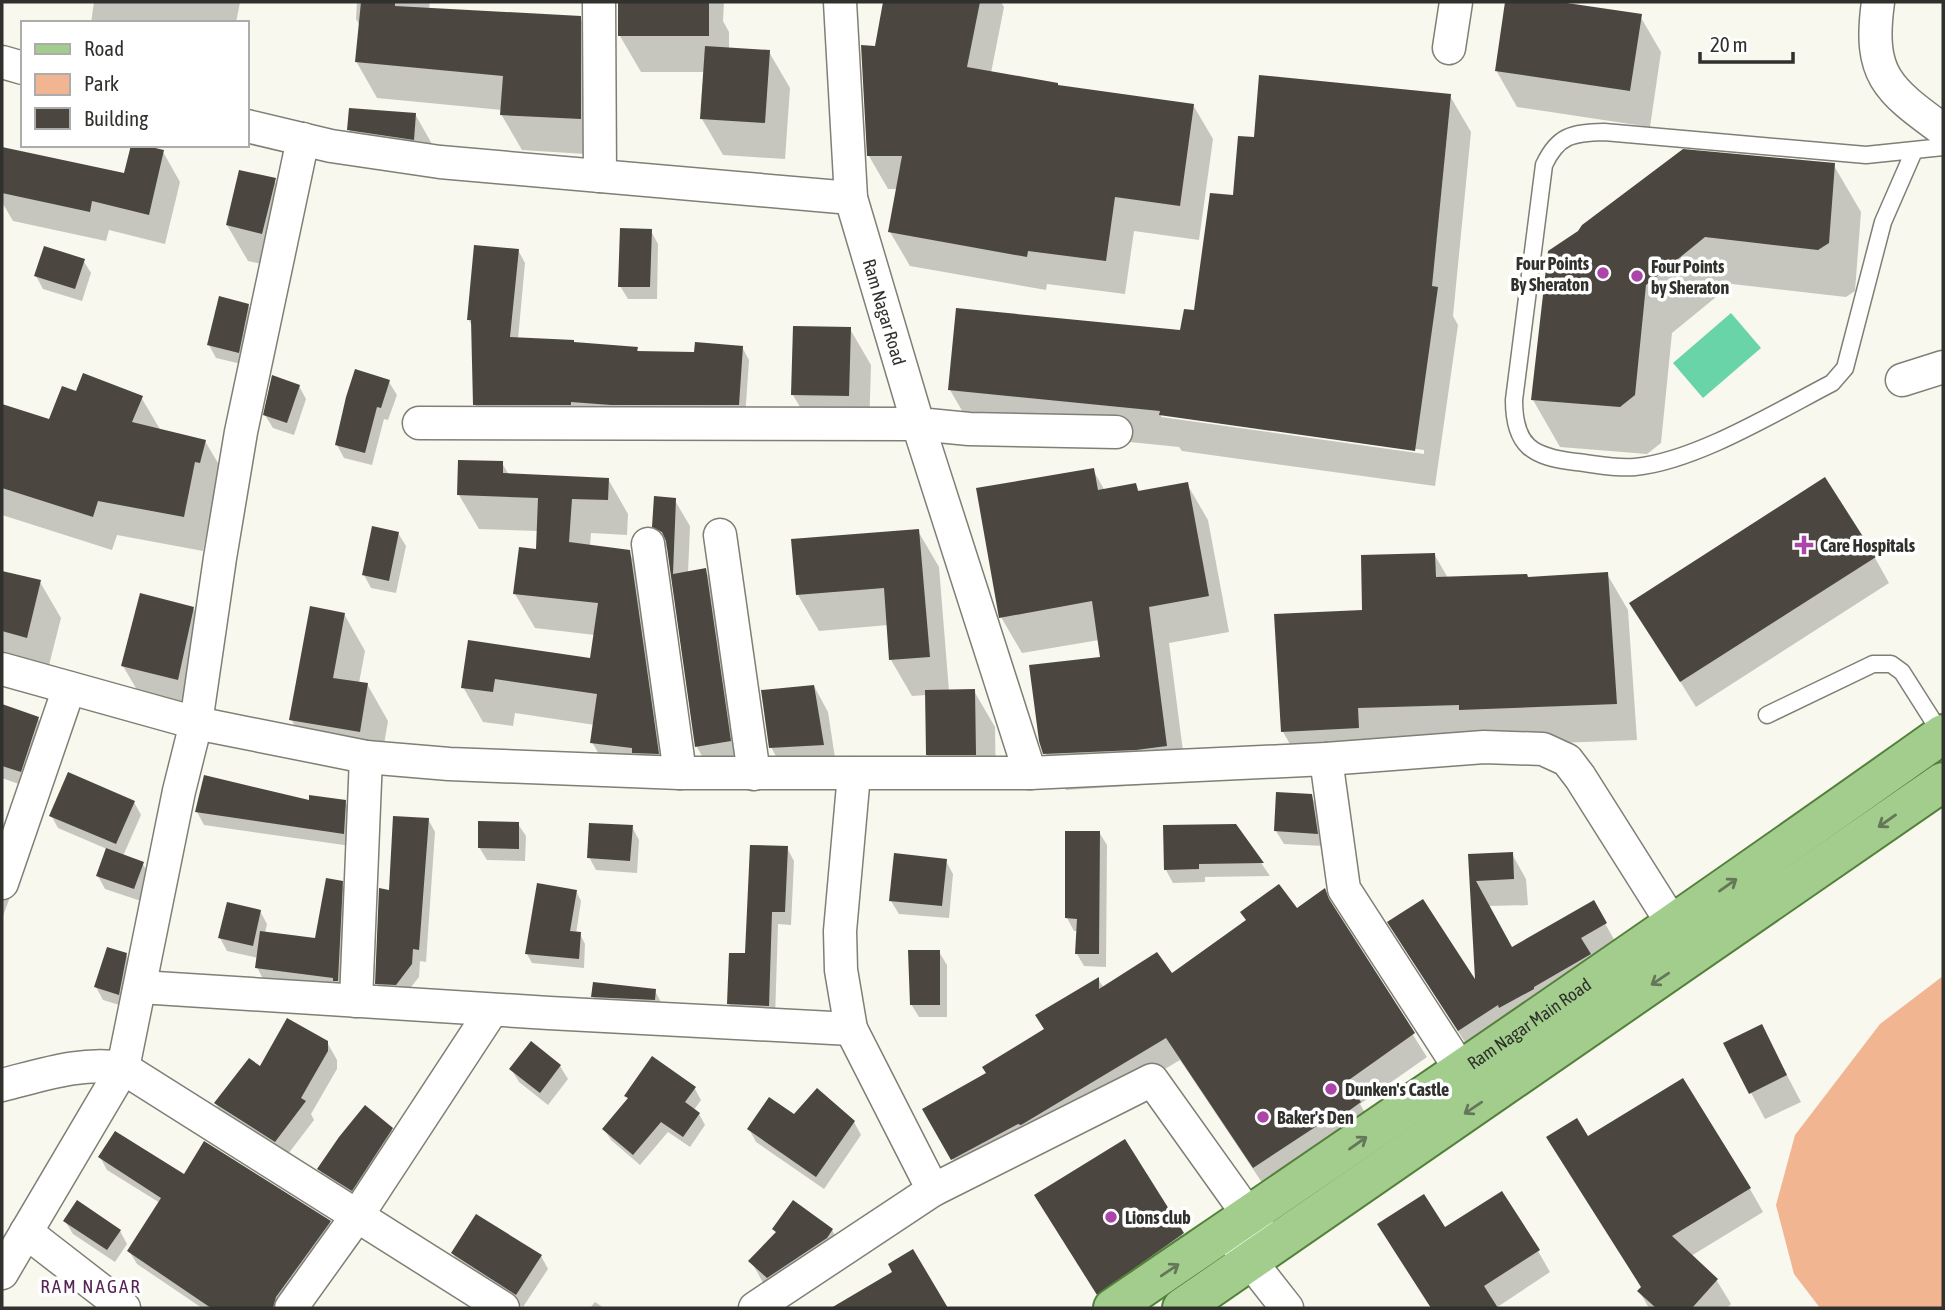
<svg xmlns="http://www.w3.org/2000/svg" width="1945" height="1310" viewBox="0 0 1945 1310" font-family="'Asap Condensed',sans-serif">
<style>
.green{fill:#f1b591}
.water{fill:#68d4a7}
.shadow{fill:#0003;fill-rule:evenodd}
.building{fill:#4b4740}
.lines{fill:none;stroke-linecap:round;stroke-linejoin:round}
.lane-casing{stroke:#7f7f76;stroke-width:19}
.street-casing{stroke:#7f7f76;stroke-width:35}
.primary-casing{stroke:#53803a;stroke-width:42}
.lane{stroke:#fff;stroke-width:16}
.street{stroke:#fff;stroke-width:32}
.primary{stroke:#a3cd8d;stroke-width:38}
.oneway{stroke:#647758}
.poi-dot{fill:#ab45a9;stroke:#fff;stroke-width:2.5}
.labels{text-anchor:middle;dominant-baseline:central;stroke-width:7;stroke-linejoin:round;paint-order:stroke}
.poi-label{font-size:18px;font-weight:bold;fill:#30302c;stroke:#fff;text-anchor:start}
.street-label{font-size:18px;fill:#30302c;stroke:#fff}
.neighbourhood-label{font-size:19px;letter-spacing:2px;fill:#562555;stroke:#fff}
</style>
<rect width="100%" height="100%" fill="#f8f8ee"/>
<polygon class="green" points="1943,976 1943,1308 1820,1308 1794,1274 1776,1205 1795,1135 1880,1024"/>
<polygon class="water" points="1731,313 1761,348 1703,398 1673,363"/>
<g class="shadow">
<polygon points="94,2 240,2 236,23 91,23"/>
<polygon points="357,2 430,2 429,9 580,18 601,54 601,155 522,150 501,114 502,110 377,98 356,61 360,26 356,19"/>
<polygon points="619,2 724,2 723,21 729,32 729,50 769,52 790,88 785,159 723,155 702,119 705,72 641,72 620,36"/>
<polygon points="885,2 1001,2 1004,7 991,73 1058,87 1193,105 1213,139 1199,240 1134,231 1125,294 1047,284 1046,290 910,266 890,232 898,189 888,189 869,156 876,48"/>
<polygon points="1507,2 1549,2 1640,16 1661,52 1650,127 1517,107 1496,70"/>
<path d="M1450,96l21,36 -18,184 5,9 -23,161 -253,-35 -3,-4 -208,-21 -21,-36 232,-58 14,-20 59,-173zM1161,414l263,36v4l-263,-37z"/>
<polygon points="415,114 436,151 370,166 349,129"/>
<polygon points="5,149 125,175 163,152 180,182 165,244 109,230 106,241 13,221 2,202 2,162"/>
<polygon points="1833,164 1861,212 1855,291 1846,297 1732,284 1672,333 1661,443 1647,454 1560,447 1533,400 1550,252"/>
<polygon points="274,180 295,216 283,269 248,261 227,225"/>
<polygon points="651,231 658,244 657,299 628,299 620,286"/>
<polygon points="518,250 525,263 518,339 637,348 639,353 696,354 742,347 749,360 745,418 482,417 475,404 473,327 468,319"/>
<polygon points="83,260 91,273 82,301 43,289 36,276"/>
<polygon points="248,305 256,318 246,365 216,358 209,345"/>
<polygon points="850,329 871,365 869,432 814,431 793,395"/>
<polygon points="389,382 397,395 388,420 384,419 372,465 344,458 337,445"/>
<polygon points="299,386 306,399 294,435 273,428 265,415"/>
<polygon points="77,393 141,397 161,431 205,441 225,475 219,496 214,495 203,551 117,535 112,550 2,515 2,406 50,421"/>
<polygon points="502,463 509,475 608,479 628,514 627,535 591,533 590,546 629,552 649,587 677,788 612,777 592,742 595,725 515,713 513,726 483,722 463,687 469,642 591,660 595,635 535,628 515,594 537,551 538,531 479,529 459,495"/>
<polygon points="1093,470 1105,491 1136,485 1140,493 1187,484 1208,520 1229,632 1169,643 1187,782 1066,790 1045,753 1102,658 1099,640 1022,653 1001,617"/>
<polygon points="674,499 690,526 688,573 705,570 721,597 745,768 712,774 697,747 670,554 654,526"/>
<polygon points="918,531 939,567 949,691 974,691 995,727 996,790 948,790 927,754 926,695 912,696 891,660 888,625 819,631 798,595"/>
<polygon points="398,533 406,546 396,593 371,588 364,575"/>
<polygon points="1434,554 1448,578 1528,579 1607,574 1628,610 1637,740 1482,746 1304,768 1283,732 1364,611"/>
<polygon points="1875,558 1889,583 1696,707 1631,603"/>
<polygon points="2,572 40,582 61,618 47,673 2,662"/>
<polygon points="193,608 214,645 198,716 144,702 123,666"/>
<polygon points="344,614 365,651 359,683 367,684 388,721 380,768 312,756 291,719"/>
<polygon points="814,686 828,712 837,771 785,773 771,747"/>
<polygon points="2,706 38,719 48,736 30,788 2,778"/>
<polygon points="1311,796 1319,809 1324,846 1284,844 1276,831"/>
<polygon points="134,802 141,815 123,856 142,863 150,876 141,901 105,889 98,876 107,849 58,828 51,815"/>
<polygon points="345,802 352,815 351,846 204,825 197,812"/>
<polygon points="428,819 435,832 426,962 420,961 419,977 403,997 384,996 377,983 390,892"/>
<polygon points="518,824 526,836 525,861 487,860 479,847"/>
<polygon points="1236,826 1270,876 1205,877 1205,882 1173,883 1166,870 1165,827"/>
<polygon points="632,827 639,840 637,873 596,870 589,857"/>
<polygon points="1099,832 1107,845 1106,967 1084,966 1077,954 1078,931 1074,931 1067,918"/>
<polygon points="787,848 794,861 791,925 778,924 775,1019 737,1017 729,1004"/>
<polygon points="2,849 18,876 3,916 2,916"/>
<polygon points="1512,854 1526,879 1528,905 1489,906 1512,949 1593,902 1620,950 1474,1056 1404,948 1477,985 1470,856"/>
<polygon points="946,861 953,874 949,918 899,914 891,901"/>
<polygon points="341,883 348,895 344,992 263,979 257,967 258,958 227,951 220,938 260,911 267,924 265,933 316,939"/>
<polygon points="1325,890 1339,919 1427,1057 1360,1104 1372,1125 1267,1190 1180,1060 1034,1147 966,1182 924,1109 988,1074 1046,1030 1098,979 1104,988 1171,976 1296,911"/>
<polygon points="576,891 581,901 576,934 580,934 585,944 584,968 532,963 527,954"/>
<polygon points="939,952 947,965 947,1017 919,1017 911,1004"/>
<polygon points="126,955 134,968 126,1007 103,1000 96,987"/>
<polygon points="655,991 662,1004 601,1009 593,996"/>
<polygon points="1761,1026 1801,1102 1765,1119 1725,1044"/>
<polygon points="327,1042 337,1060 337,1069 311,1114 314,1120 285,1158 225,1121 216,1104 260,1069"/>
<polygon points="531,1044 560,1066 568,1079 548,1105 519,1082 511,1069"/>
<polygon points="653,1059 695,1089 701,1100 694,1110 699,1114 705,1125 690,1147 668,1132 640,1165 611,1140 604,1129 629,1100 626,1096"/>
<polygon points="854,1122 861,1135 824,1189 756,1142 749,1129"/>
<polygon points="391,1129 399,1142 359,1202 327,1182 319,1169"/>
<polygon points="1587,1138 1750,1189 1763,1212 1691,1256 1717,1281 1731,1304 1727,1308 1649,1308 1639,1291 1642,1288"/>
<polygon points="100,1157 184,1176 330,1222 337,1235 284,1308 202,1308 137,1264 129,1251 160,1203 107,1170"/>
<polygon points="65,1221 120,1231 127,1244 115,1262 73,1234"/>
<polygon points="1051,1221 1182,1234 1197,1260 1106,1308"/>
<polygon points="774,1229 832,1230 848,1258 766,1288 751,1261 777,1234"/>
<polygon points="1445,1229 1538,1251 1550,1272 1496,1308 1431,1308 1391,1246"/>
<polygon points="912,1251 946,1308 846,1308 843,1303 895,1272"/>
<polygon points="453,1254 541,1256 548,1269 523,1307 461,1266"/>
<polygon points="595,1302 604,1308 590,1308"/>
</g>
<g class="building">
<polygon points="361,2 395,2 395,6 581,16 581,119 500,115 503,76 355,62"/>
<rect x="618" y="2" width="91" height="34"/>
<polygon points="883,2 980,2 967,67 1058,83 1058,85 1194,104 1180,206 1115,197 1106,261 1028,251 1027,257 888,232 902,156 867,156 861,45 875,46"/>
<polygon points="1505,2 1560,2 1642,14 1630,91 1495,71"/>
<polygon points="705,46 770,50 765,123 700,119"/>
<polygon points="1259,75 1451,94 1432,286 1438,287 1415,451 1159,415 1160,411 948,390 956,308 1180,330 1184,309 1194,310 1210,193 1233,195 1238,136 1254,137"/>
<polygon points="349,108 416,113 414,140 347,130"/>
<polygon points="131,145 142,145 164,150 149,215 92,201 90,212 2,193 2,147 124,173"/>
<polygon points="1683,149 1835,163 1829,243 1818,250 1705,237 1646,285 1635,395 1620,407 1531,400 1548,251 1578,231 1582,225"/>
<polygon points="239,170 276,178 262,234 226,225"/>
<polygon points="620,228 652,229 650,287 618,287"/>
<polygon points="474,245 519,249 510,337 574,340 574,342 638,347 637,351 694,352 695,342 743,346 739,405 611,405 571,402 571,405 473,405 471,320 467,320"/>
<polygon points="44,246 85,259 75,289 34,276"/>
<polygon points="219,296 249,304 239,353 207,345"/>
<polygon points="793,326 851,327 849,396 791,395"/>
<polygon points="355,369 390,380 381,408 377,407 365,453 335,445 346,397"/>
<polygon points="83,373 143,396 132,422 206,440 200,463 195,462 184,517 98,501 93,517 2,488 2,404 49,419 62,386 76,391"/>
<polygon points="272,375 300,385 287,423 263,415"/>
<polygon points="458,460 503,461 503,473 609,478 608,500 572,499 569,542 630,550 659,754 632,753 632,748 590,743 597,694 495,679 493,692 461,688 468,640 590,658 598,603 513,594 519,547 536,549 538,498 457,495"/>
<polygon points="1094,468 1098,490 1136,483 1138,491 1188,482 1209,596 1149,607 1167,746 1136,750 1043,754 1039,741 1029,665 1100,657 1092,601 999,618 976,488"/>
<polygon points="1825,477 1876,557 1680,682 1629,603"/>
<polygon points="654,496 676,498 673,574 706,568 731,741 695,747 666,541 662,532 652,527"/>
<polygon points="372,526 399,532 389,581 362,575"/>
<polygon points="919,529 930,657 889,660 884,588 796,595 791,539"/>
<polygon points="1435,553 1436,577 1527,574 1528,577 1608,572 1617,704 1459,710 1459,705 1358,708 1359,728 1281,732 1274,614 1362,610 1361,555"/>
<polygon points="2,571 41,580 27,638 2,631"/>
<polygon points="140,593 194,607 178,680 121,666"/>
<polygon points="310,606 345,613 333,678 368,683 360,732 289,720"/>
<polygon points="814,685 824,745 769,748 761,690"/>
<polygon points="975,689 976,755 926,755 925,690"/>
<polygon points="2,704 39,717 21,772 2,766"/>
<polygon points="68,772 135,801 116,844 49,816"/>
<polygon points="204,775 309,800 309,795 346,800 344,834 195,812"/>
<polygon points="1276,792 1312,794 1318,834 1274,831"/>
<polygon points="393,816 429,818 419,950 413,949 412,964 396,985 375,984 379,888 389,890"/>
<polygon points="478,821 519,822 519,849 478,848"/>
<polygon points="589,823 633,825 630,861 587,858"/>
<polygon points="1236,824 1264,863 1199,864 1199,869 1164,870 1163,825"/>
<polygon points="1065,831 1100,831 1099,954 1075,954 1077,919 1065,918"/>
<polygon points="750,845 788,846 785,912 772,912 769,1006 727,1004 729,953 745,953"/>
<polygon points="106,848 144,862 134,889 96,876"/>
<polygon points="1513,852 1514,879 1476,881 1512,947 1594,900 1607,923 1581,938 1591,954 1534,987 1534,989 1499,1008 1498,1005 1458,1031 1387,922 1423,899 1475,979 1468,854"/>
<polygon points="894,853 947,859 942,906 889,901"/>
<polygon points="326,878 343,881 338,981 333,981 333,978 255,968 260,931 315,938"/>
<polygon points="537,883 577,890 570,931 581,932 579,959 525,954"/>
<polygon points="1279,884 1297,908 1325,888 1329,899 1415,1033 1346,1082 1361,1102 1332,1123 1329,1118 1253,1168 1166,1038 1021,1125 1018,1124 951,1160 922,1109 986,1073 982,1067 1044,1029 1035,1015 1099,977 1099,989 1157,952 1172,973 1246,920 1240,912"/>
<polygon points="227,902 261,910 253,946 218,938"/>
<polygon points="107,947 127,953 119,995 94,987"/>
<polygon points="908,950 940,950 940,1005 910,1005"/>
<polygon points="593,982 656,989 655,1000 591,997"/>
<polygon points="287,1018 328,1041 328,1051 301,1098 306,1101 275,1142 214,1103 249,1058 260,1066"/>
<polygon points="1762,1024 1787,1075 1749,1094 1723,1043"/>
<polygon points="531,1041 561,1065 540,1093 509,1069"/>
<polygon points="652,1056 696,1087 685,1102 700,1113 683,1137 661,1122 633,1155 602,1129 628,1098 624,1096"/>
<polygon points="1683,1078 1751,1188 1672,1236 1718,1279 1692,1308 1656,1308 1637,1291 1641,1287 1546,1137 1577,1118 1588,1136"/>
<polygon points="817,1088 855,1121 816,1177 747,1129 769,1097 794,1114"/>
<polygon points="365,1105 393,1128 352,1191 317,1169 339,1137"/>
<polygon points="115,1131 184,1174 204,1141 331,1221 276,1297 273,1308 211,1308 127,1251 161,1198 98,1157"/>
<polygon points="1125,1139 1184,1233 1097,1295 1034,1195"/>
<polygon points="1502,1191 1540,1250 1484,1286 1498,1308 1431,1308 1377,1224 1424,1194 1445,1227"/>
<polygon points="77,1200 121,1230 107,1250 63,1221"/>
<polygon points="793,1200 833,1229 827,1238 767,1278 748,1261 776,1232 772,1229"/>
<polygon points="476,1214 542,1255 516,1295 451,1253"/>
<polygon points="913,1249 948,1308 831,1308 892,1272 888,1264"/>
</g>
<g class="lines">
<g class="lane-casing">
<g id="lane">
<path d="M1914,151l-31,71 -38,146 -13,15c-56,29 -136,78 -197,84 -19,2 -40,-3 -59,-5 -44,-5 -62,-16 -62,-62l30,-235c14,-30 28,-32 60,-33l262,23 77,-8"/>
<polyline points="1767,715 1873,664 1891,664 1902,672 1942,735"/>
</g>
</g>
<g class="street-casing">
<g id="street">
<polyline points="599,2 600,176"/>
<path id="s1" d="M840,2l11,196 67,226 51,5 147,3"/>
<path d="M1878,2c-10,73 9,87 65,128"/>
<polyline points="1449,48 1456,2"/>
<polyline points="2,62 23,68"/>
<polyline points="247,126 331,146 440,162 851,198"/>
<polyline points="1902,380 1943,367"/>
<polyline points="419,423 918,424 1030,773 1326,759 1484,747 1543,749 1567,760 1580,777 1686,945"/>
<polyline points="720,535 754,774"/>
<polyline points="648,544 680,773"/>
<polyline points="2,669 196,723 366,757 449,764 680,773 1030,773"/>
<polyline points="1326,759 1344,889 1461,1070"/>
<polyline points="2,883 69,688"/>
<polyline points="140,987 549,1013 851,1029 841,970 840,931 854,774"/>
<polyline points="356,1001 366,757"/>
<polyline points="851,1029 933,1190"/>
<path d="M2,1085c40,-10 80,-24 121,-17l380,240"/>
<polyline points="26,1232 124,1308"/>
<polyline points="1236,1243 1287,1308"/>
<polyline points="2,1273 123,1068 179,791 196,723 220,558 241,432 303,139"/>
<polyline points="291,1308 357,1216 492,1010"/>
<polyline points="755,1308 933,1190 1152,1080 1262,1234"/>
</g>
</g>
<g class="primary-casing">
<g id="primary">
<path id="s2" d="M1113,1308c278,-190 556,-379 830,-574"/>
<polyline points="1182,1308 1943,782"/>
</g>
</g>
<use href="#lane" class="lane"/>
<use href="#street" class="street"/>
<use href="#primary" class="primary"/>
</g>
<defs><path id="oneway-shaft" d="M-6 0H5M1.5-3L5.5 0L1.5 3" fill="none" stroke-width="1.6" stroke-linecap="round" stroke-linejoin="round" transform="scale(1.75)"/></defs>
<g class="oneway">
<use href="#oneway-shaft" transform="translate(1887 821) rotate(145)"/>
<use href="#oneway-shaft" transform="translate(1728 885) rotate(-35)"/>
<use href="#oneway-shaft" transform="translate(1660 979) rotate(146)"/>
<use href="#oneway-shaft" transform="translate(1473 1108) rotate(146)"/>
<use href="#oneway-shaft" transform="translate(1358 1143) rotate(-35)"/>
<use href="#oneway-shaft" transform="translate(1170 1270) rotate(-34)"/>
</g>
<g class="poi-dot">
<circle cx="1603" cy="273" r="7"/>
<circle cx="1637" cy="276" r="7"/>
<path d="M1800.5 534.5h7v7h7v7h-7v7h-7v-7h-7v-7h7z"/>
<circle cx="1331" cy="1089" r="7"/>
<circle cx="1263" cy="1117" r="7"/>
<circle cx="1111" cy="1217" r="7"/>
</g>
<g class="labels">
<g class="poi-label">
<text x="1589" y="263" text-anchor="end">Four Points<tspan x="1589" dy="21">By Sheraton</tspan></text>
<text x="1651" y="266">Four Points<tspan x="1651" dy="21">by Sheraton</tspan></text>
<text x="1820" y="545">Care Hospitals</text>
<text x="1345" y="1089">Dunken's Castle</text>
<text x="1277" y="1117">Baker's Den</text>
<text x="1125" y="1217">Lions club</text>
</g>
<g class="street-label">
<text stroke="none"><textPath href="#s1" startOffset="315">Ram Nagar Road</textPath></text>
<text stroke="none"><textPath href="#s2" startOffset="504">Ram Nagar Main Road</textPath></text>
</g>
<g class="neighbourhood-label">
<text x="91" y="1286">RAM NAGAR</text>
</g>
</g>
<rect width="1945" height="1310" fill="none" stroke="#30302c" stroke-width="7"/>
<rect x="21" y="21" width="228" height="126" fill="#ffffff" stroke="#acacab" stroke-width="2"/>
<rect x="35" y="44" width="35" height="10" fill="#a3cd8d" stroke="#acacab" stroke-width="2"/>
<text x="84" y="56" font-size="21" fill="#30302c">Road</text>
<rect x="35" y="74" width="35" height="21" fill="#f1b591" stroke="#acacab" stroke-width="2"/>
<text x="84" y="91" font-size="21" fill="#30302c">Park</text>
<rect x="35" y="108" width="35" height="21" fill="#4b4740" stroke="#acacab" stroke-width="2"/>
<text x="84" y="126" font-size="21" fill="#30302c">Building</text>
<path d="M1700 52v10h93v-10" fill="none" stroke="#30302c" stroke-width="3.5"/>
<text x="1710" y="52" font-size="21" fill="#30302c" stroke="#ffffff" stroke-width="5" paint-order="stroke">20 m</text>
</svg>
